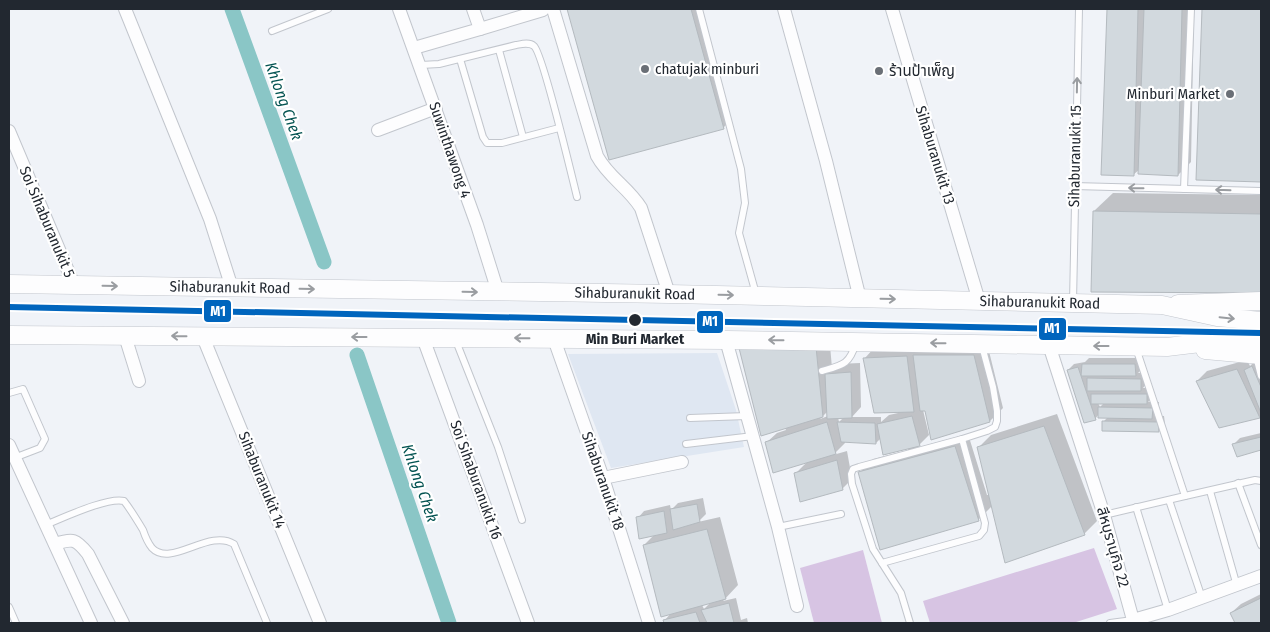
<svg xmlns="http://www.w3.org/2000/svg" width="1270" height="632" viewBox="0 0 1270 632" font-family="'Fira Sans Condensed','Noto Sans Thai',sans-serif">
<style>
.built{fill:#dfe7f2}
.forest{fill:#d7c4e3}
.shadow{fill:#0003;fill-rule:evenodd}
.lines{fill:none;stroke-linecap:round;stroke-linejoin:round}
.canal{stroke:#8ac6c6;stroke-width:15}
.building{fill:#d2d9de;stroke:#b4babf}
.lane-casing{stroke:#c2c6cd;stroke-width:8}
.street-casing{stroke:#c2c6cd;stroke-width:14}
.secondary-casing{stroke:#c2c6cd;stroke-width:19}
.lane{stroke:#fdfdfe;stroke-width:6}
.street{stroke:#fdfdfe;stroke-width:12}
.secondary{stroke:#fdfdfe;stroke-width:18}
.metro-1-casing{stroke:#fff;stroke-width:10}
.metro-1{stroke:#0065bd;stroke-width:6}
.oneway{stroke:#9a9da1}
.poi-dot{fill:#6a6f76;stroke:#fff;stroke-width:2}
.stop-dot{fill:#222830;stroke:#fff;stroke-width:2}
.labels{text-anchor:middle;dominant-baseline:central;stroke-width:4.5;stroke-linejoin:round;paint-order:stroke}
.poi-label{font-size:15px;fill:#222830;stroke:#fff;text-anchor:start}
.street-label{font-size:15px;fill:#222830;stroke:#fff}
.stop-label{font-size:15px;font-weight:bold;fill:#222830;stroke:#fff}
.water-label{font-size:16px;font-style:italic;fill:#035351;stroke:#fff}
.line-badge{stroke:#fff;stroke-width:2}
.badge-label{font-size:14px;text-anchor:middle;font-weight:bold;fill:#fff}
</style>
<rect width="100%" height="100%" fill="#f0f3f8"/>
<polygon class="built" points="717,353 736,410 744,447 611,468 568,354"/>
<g class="forest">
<polygon points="1094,548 1117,609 1073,623 930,623 923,601"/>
<polygon points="863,550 882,623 814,623 800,568"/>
</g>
<g class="shadow">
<polygon points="568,9 699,9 730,121 723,128 610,159"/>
<polygon points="1108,9 1194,9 1191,162 1178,175 1140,169 1133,175 1103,174"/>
<polygon points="1203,9 1261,9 1261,181 1198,179"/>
<polygon points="1113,193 1261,195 1261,292 1092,291 1094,211"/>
<path d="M829,334l3,34 5,-4 23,-1 1,44 -9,10h29v5l8,-7 9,-2 -33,-55 9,-10 43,-1 1,5 10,-10 59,1 16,65 -13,13 -67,-11 6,25 -13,13 52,-14 19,61h2l-11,-47 13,-13 66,-21 40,107 -13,13 -92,-28 -14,14 -118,-48 13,-13 35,-9v-2l-27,-10 -5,5 -31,-2v2l-12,12 14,-4 5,28 -10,10 -47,-15 13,-13 -41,-19 10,-9 9,-3 -45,-82zM828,411v5l-8,3zM838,417h6l-5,5z"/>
<path d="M1089,358h52l1,11 -4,4h9v10l-4,5h10v9l-5,5h11l-1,9 -4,5h10l1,8 -7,7 -55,-9 5,-5 -9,-3 -4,5 -27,-49 6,-6 11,-2zM1098,403h6l-4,4z"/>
<polygon points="1261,358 1261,415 1259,417 1197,381 1207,371 1247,360 1250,366 1255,361"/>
<polygon points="1261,433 1261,448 1237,455 1234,444 1240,438"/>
<path d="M703,498l3,16 -8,8 22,-5 18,68 -15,16 13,-3 5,22 6,-2 1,5h-82l-1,-3 6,-7 -27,-68 10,-10 -16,-17 6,-7 26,-6 1,5 7,-7zM710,603l-6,6 -2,-4z"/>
<polygon points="1261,594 1261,623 1237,623 1231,613 1241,604"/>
</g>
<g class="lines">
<g class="canal">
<polyline points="232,9 324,262"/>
<polyline points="357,355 449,623"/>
</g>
</g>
<g class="building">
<polygon points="567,9 691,9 724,129 609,160"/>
<polygon points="1107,9 1138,9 1134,176 1101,175"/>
<polygon points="1144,9 1182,9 1178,176 1138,174"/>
<polygon points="1202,9 1261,9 1261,182 1196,180"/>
<polygon points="1093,211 1261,214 1261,293 1091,292"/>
<polygon points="816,347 823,417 761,436 739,348"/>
<polygon points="913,355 974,355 990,422 931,440 925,411 920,411"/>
<polygon points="907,356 914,412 874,413 863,358"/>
<polygon points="1082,364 1135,364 1136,376 1081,376"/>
<polygon points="1252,366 1261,387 1261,413 1244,370"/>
<polygon points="1078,367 1096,420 1084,423 1067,370"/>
<polygon points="1237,369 1260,418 1219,428 1196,381"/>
<polygon points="851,372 852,418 827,419 825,374"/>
<polygon points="1087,378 1141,379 1141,391 1087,391"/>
<rect x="1091" y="394" width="56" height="10"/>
<polygon points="1098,407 1153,408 1152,419 1098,418"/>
<polygon points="912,416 920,446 883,455 877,424"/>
<polygon points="1102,421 1158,422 1159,432 1102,431"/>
<polygon points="827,422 836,454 773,473 765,442"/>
<polygon points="837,422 875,423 876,444 841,442"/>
<polygon points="1044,426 1085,535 1005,563 977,447"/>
<polygon points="1261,437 1261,450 1237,457 1232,444"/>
<polygon points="955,446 979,521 880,550 858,472"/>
<polygon points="837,460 843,490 800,502 794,473"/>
<polygon points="697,504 700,522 673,530 670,509"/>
<polygon points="664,511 667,533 639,539 636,517"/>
<polygon points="707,529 726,599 661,617 643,545"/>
<polygon points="1261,598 1261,623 1235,623 1230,613"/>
<polygon points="729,603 734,623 707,623 701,610"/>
<polygon points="696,612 700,623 664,623 663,620"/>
</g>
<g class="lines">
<g class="lane-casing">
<g id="lane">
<polyline points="699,9 741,169 745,203 739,233 756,294"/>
<polyline points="272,31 328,9"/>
<polyline points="499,50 523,137"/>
<polyline points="460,59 483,137 487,143 502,143 559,128"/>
<path d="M421,65l18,-1 77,-19c6,-1 13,-3 18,1 9,8 38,131 43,151"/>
<polyline points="1074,186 1261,191"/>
<polyline points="1184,189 1191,9"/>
<polyline points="1073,302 1079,9"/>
<polyline points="456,341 498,447 522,520"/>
<polyline points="1256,356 1261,376"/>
<path d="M822,371c21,-6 27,-6 34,-28"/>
<polyline points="9,393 23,389 45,439 40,448 14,458"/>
<polyline points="690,418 747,416"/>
<polyline points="686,444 753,436"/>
<polyline points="1238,483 1261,545"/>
<polyline points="1210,491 1237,586"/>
<polyline points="1185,496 1255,480 1261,481"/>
<polyline points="1169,500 1202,598"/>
<polyline points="1136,507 1168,610"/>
<polyline points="1104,515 1185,496 1136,348"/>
<path d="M45,525c18,-7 62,-28 79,-24 7,9 13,19 19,29 2,6 5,13 9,18 19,20 57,-20 82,-4l33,79"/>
<polyline points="778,527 841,514"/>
<polyline points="882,563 979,536 984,530 985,523 962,439"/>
<polyline points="9,607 16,623"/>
<polyline points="910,623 901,593 873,549 852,484 851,474 853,469 859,467 962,439 987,431 995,427 997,421 997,411 993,387 982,346"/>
<polyline points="1110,623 1133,620"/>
</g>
</g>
<g class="street-casing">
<g id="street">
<polyline points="125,9 210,219 232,288"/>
<polyline points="399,9 477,225 498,292"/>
<path d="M553,9l44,147c12,22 31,31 44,52l28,86"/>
<polyline points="784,9 826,161 860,299"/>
<polyline points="892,9 979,301"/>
<polyline points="480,29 543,10"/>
<polyline points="414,48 480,29 473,9"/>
<polyline points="378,130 436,108"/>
<polyline points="9,131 74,285"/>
<polyline points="125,336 139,381"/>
<polyline points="203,337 320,623"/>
<polyline points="423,338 528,623"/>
<polyline points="554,339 603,478 649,623"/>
<polyline points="726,340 778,527 797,606"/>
<polyline points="1049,345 1104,515 1133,620 1168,610 1261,576"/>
<polyline points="9,445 91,623"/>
<polyline points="603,478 682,462"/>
<path d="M55,544c18,-6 21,-5 33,10l35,69"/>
</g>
</g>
<g class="secondary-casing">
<g id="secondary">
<path id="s1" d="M9,284l660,10 493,11 55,12 44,4"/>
<polyline points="1178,304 1261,301"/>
<polyline points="9,335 726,340 1167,347 1217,341 1261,341"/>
<polyline points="1205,350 1261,355"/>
</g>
</g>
<use href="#lane" class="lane"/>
<use href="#street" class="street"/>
<use href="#secondary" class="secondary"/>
<g class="metro-1-casing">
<polyline id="metro-1" points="9,307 1261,333"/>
</g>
<use href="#metro-1" class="metro-1"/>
</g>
<defs><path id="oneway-shaft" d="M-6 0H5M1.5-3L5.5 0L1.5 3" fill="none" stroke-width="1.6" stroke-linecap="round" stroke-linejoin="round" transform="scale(1.25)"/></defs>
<g class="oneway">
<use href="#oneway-shaft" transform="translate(1077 85) rotate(-89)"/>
<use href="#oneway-shaft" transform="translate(1136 188) rotate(-179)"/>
<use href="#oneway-shaft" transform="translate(1223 190) rotate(-178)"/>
<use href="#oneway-shaft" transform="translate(110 286) rotate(1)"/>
<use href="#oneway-shaft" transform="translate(307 289) rotate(1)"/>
<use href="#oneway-shaft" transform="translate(470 292) rotate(1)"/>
<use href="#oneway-shaft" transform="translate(726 295) rotate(1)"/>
<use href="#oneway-shaft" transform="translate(888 299) rotate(1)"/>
<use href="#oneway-shaft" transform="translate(1227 318) rotate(6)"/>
<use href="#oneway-shaft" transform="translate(179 336) rotate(-179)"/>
<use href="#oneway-shaft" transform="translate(359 337) rotate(-180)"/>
<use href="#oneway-shaft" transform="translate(522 338) rotate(-179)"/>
<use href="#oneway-shaft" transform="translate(776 340) rotate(-179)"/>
<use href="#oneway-shaft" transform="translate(938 343) rotate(-179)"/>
<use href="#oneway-shaft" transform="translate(1101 346) rotate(-180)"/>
</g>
<g class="poi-dot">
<circle cx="645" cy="69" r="5"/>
<circle cx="879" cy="71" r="5"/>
<circle cx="1230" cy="94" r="5"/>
</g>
<circle class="stop-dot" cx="635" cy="320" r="7"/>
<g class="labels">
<g class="poi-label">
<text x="655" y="69">chatujak minburi</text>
<text x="889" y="71">ร้านป้าเพ็ญ</text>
<text x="1220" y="94" text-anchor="end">Minburi Market</text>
</g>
<g class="street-label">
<text transform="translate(450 150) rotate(71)">Suwinthawong 4</text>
<text transform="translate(935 155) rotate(73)">Sihaburanukit 13</text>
<text transform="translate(1075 156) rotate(-89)">Sihaburanukit 15</text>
<text transform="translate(47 222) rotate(67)">Soi Sihaburanukit 5</text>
<text stroke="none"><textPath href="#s1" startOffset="221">Sihaburanukit Road</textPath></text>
<text stroke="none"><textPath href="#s1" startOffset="626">Sihaburanukit Road</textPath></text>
<text stroke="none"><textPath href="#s1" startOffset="1031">Sihaburanukit Road</textPath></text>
<text transform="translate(262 480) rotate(68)">Sihaburanukit 14</text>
<text transform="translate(476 480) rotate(70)">Soi Sihaburanukit 16</text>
<text transform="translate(603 481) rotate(71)">Sihaburanukit 18</text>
<text transform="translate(1113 547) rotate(74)">สีหบุรานุกิจ 22</text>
</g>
<g class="stop-label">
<text x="635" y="339">Min Buri Market</text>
</g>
<g class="water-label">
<text transform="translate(284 101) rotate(70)">Khlong Chek</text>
<text transform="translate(420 483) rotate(71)">Khlong Chek</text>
</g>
</g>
<g class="line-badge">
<rect x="203" y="299" width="29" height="24" rx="5" fill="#0065bd"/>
<rect x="696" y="310" width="28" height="24" rx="5" fill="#0065bd"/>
<rect x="1038" y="317" width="29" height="24" rx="5" fill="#0065bd"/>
</g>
<g class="badge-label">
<text x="218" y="316">M1</text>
<text x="710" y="326">M1</text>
<text x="1052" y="333">M1</text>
</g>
<rect width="1270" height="632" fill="none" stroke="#222830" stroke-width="20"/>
</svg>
